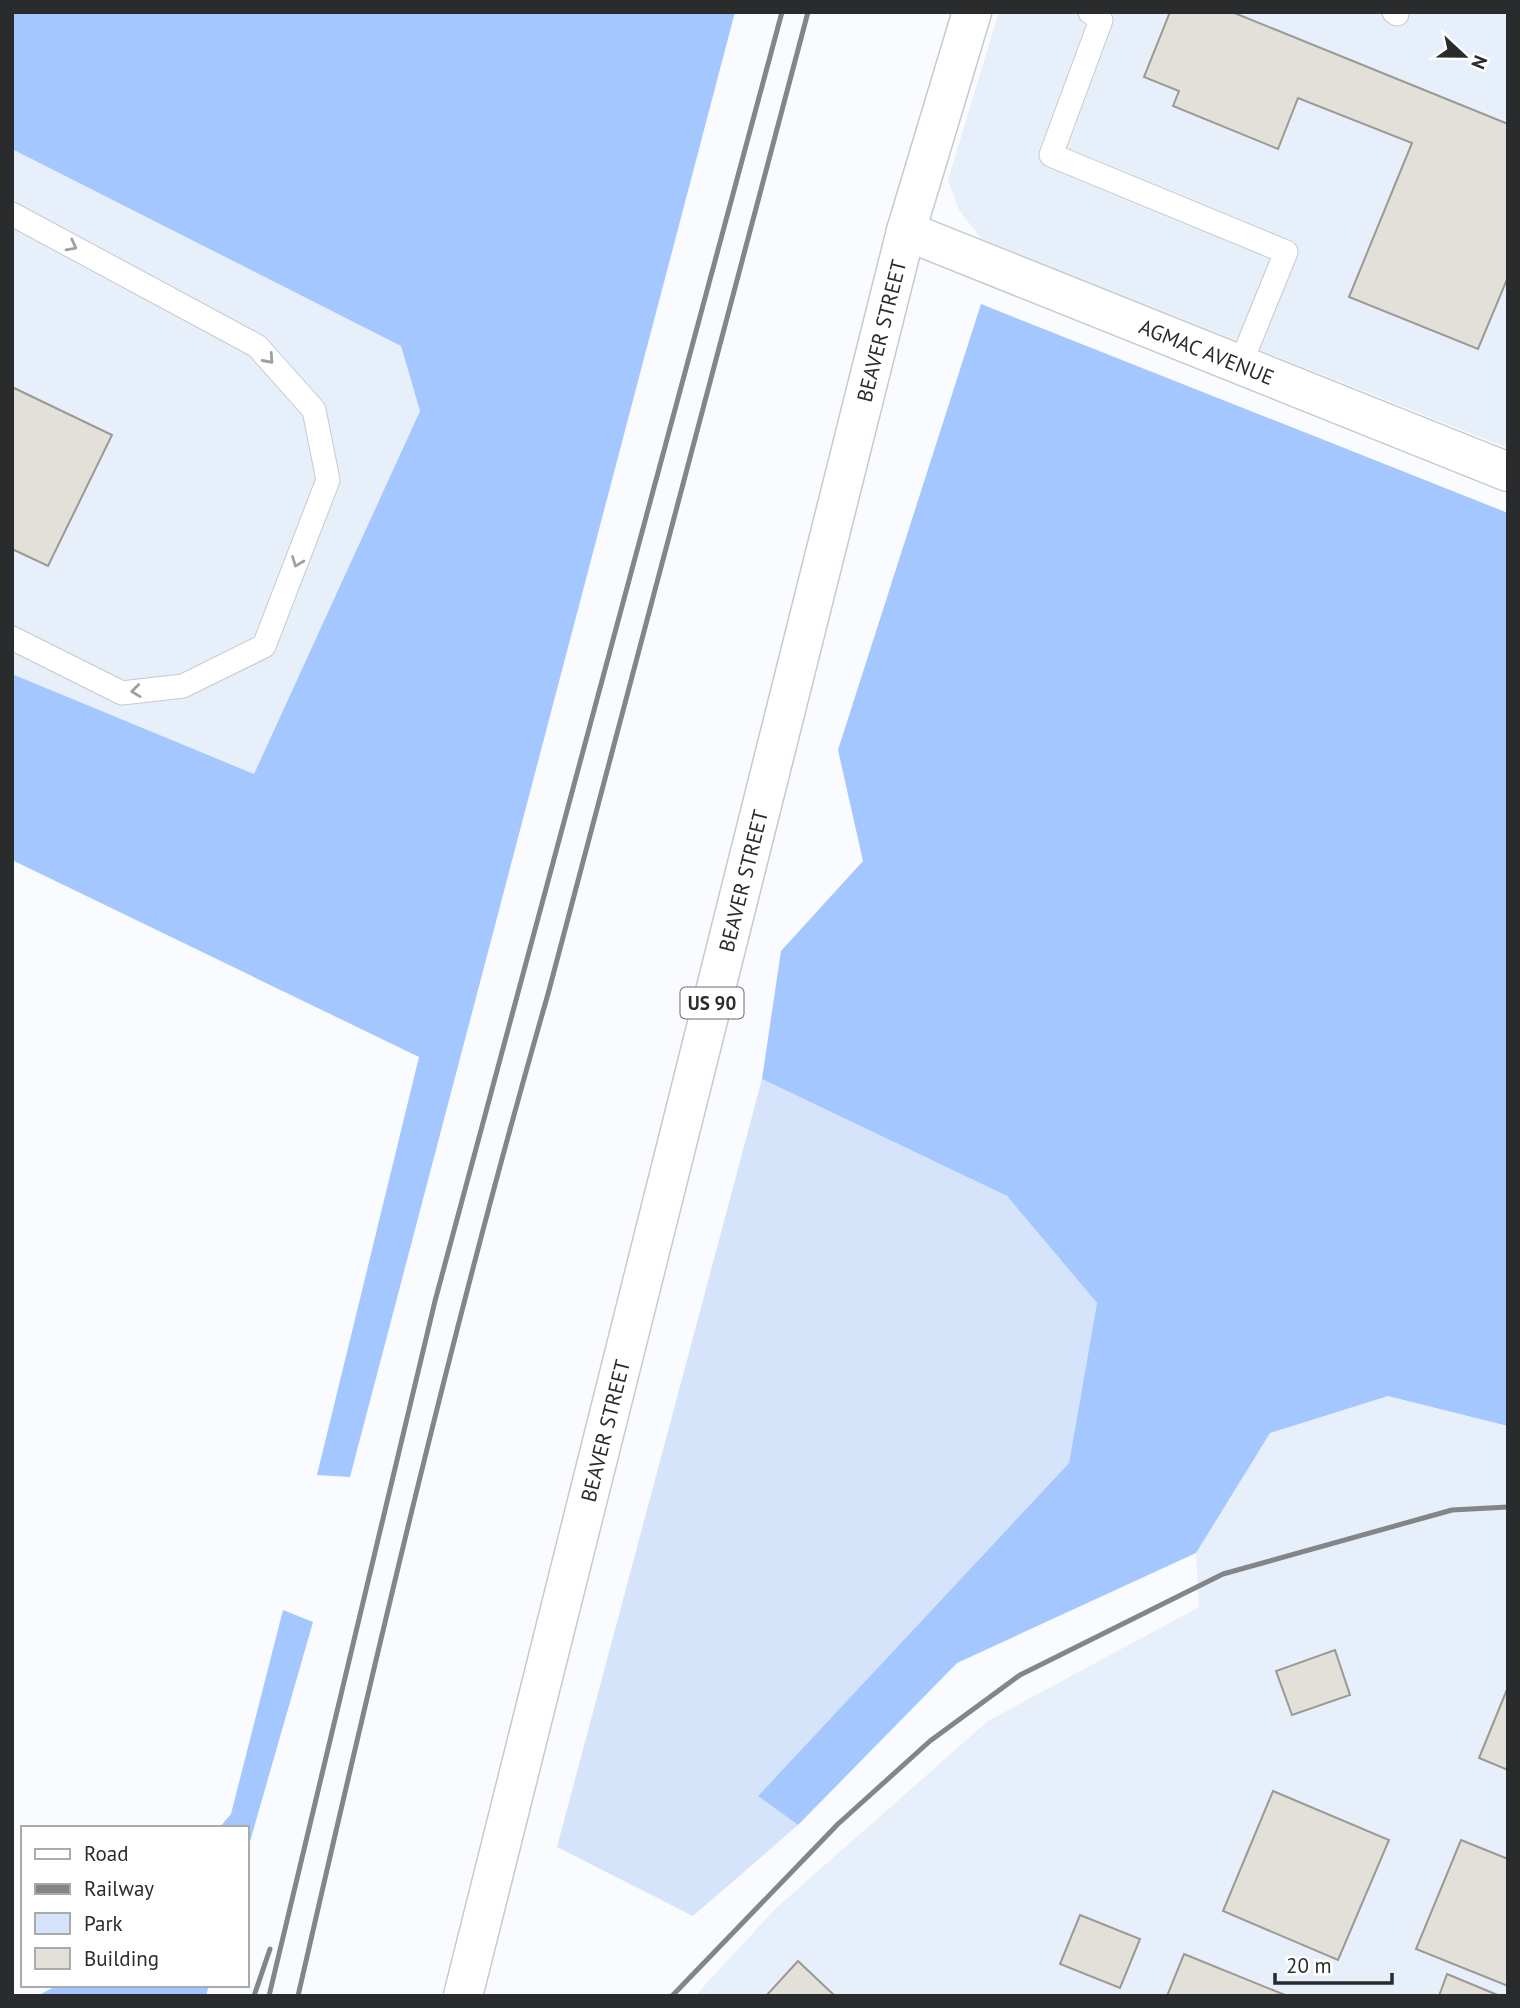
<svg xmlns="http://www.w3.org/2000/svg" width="1520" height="2008" viewBox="0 0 1520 2008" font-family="'PT Sans',sans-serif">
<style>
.built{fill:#e7effb}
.green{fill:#d5e4fa}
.forest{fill:#a3c7fe}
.building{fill:#e3dfd9;stroke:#9c9994;stroke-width:2}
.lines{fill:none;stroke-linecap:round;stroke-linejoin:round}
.service-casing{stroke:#c6c9cf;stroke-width:25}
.minor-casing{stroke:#c6c9cf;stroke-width:41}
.primary-casing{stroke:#c6c9cf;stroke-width:41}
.service{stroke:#fff;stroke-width:23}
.minor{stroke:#fff;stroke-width:38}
.primary{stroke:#fff;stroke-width:38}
.rail{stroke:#838588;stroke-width:5}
.oneway{stroke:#9fa0a0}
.labels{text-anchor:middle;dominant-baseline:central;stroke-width:5;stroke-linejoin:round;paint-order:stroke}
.shield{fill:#fff;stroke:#696b6c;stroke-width:2}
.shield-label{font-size:19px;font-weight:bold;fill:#292b2d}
.street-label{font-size:21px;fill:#292b2d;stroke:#fff}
</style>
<rect width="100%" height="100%" fill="#f9fbfe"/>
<g class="built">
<polygon points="999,12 1508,12 1508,448 983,241 959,210 948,180"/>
<polygon points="12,149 401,346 420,411 254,774 12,674"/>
<polygon points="1388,1395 1508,1426 1508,1996 695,1996 774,1910 988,1721 1199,1607 1196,1553 1269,1433"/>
</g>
<polygon class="green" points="762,1079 1007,1196 1097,1303 1069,1463 758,1796 798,1825 693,1916 557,1847"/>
<g class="forest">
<polygon points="12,12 735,12 350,1477 317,1475 419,1057 12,860 12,674 254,774 420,411 401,346 12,149"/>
<polygon points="981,304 1508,513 1508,1426 1388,1396 1270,1433 1196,1553 957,1663 798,1825 758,1796 1069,1463 1097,1303 1007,1196 762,1079 781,951 863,861 838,750"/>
<polygon points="283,1610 313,1622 247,1852 247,1828 219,1828 231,1814"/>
<polygon points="58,1985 209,1985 206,1996 37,1996"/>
</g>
<g class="building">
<polygon points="1170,12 1232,12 1508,124 1508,277 1478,349 1349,297 1412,143 1298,98 1278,149 1173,106 1179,91 1144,77"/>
<polygon points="12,387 112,435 48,566 12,549"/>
<polygon points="1335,1650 1350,1695 1292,1715 1276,1671"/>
<polygon points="1508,1687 1508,1770 1479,1758"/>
<polygon points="1273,1791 1389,1840 1338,1960 1223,1911"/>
<polygon points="1461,1840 1508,1859 1508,1986 1416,1949"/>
<polygon points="1080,1915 1140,1939 1120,1988 1060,1964"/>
<polygon points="1184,1954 1285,1995 1285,1996 1167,1996"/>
<polygon points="798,1961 835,1996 766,1996"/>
<polygon points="1447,1974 1500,1996 1439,1996"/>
</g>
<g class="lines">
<g class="service-casing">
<g id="service">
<polyline points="1090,12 1101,20 1051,155 1286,252 1240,365"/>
<polyline points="1394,12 1397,14"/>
<polyline points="12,214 257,346 314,410 328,480 264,646 183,686 122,693 12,638"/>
</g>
</g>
<g class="minor-casing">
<g id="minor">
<path id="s1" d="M906,231l602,241"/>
</g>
</g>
<g class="primary-casing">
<g id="primary">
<path id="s2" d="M463,1996l443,-1765 66,-219"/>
</g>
</g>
<use href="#service" class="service"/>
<use href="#minor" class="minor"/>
<use href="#primary" class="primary"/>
<g class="rail">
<polyline points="254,1996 270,1949"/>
<polyline points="269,1996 435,1301 782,12"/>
<path d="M298,1996c77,-336 155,-672 250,-1002l260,-982"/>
<polyline points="672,1996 838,1824 930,1741 1020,1675 1223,1574 1452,1510 1508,1507"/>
</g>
</g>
<defs><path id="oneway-chevron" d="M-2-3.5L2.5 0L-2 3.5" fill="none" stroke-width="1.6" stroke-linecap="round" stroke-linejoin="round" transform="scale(1.75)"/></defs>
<g class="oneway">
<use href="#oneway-chevron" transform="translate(72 246) rotate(28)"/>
<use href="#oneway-chevron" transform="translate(269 359) rotate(48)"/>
<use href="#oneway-chevron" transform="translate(297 562) rotate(111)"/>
<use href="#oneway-chevron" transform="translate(136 691) rotate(173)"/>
</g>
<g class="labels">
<rect class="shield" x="680.5" y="987.5" width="63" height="31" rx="5"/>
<g class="shield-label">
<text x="712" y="1003">US 90</text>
</g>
<g class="street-label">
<text stroke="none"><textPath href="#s2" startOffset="1717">BEAVER STREET</textPath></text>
<text stroke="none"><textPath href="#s1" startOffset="324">AGMAC AVENUE</textPath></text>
<text stroke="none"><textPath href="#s2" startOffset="1150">BEAVER STREET</textPath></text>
<text stroke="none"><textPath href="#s2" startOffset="583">BEAVER STREET</textPath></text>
</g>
</g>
<rect width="1520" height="2008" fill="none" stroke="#292b2d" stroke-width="28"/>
<rect x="21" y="1826" width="228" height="161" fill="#ffffff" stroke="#a9aaab" stroke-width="2"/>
<rect x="35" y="1849" width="35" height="10" fill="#ffffff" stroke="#a9aaab" stroke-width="2"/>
<text x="84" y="1861" font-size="21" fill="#292b2d">Road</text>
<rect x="35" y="1884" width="35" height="10" fill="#838588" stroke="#a9aaab" stroke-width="2"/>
<text x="84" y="1896" font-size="21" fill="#292b2d">Railway</text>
<rect x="35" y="1913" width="35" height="21" fill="#d5e4fa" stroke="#a9aaab" stroke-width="2"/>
<text x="84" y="1931" font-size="21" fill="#292b2d">Park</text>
<rect x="35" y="1948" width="35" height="21" fill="#e3dfd9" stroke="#a9aaab" stroke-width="2"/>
<text x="84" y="1966" font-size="21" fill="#292b2d">Building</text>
<g transform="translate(1464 56) rotate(112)" stroke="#ffffff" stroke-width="5" paint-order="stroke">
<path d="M0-5L12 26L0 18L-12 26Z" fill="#292b2d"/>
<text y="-10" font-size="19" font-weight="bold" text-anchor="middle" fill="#292b2d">N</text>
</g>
<path d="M1275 1973v10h117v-10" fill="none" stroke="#292b2d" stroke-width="3.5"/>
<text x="1286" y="1973" font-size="21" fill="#292b2d" stroke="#ffffff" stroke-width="5" paint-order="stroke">20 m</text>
</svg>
